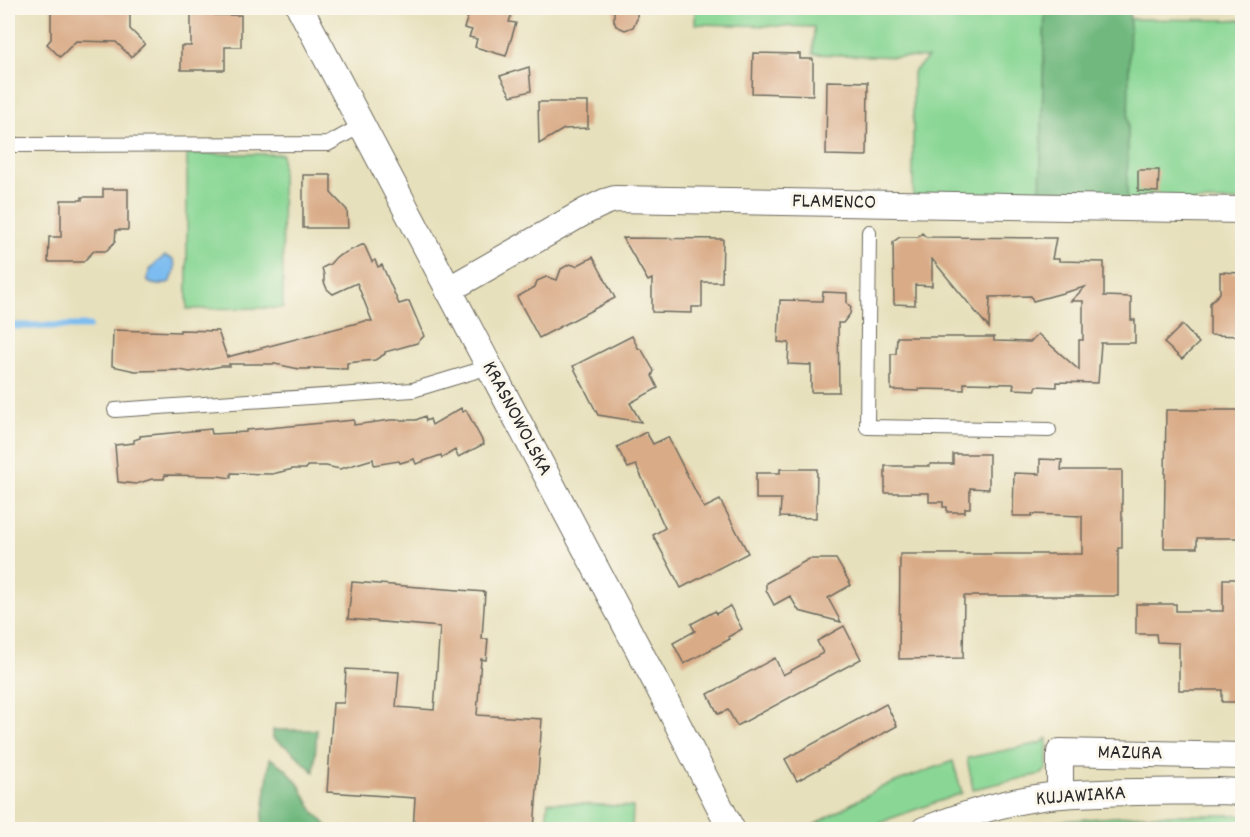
<svg xmlns="http://www.w3.org/2000/svg" width="1250" height="837" viewBox="0 0 1250 837" font-family="Dekko,sans-serif">
<style>
.green{fill:#8ad795;stroke:#5a8160;stroke-width:1.5}
.forest{fill:#6fb87e;stroke:#4d7254;stroke-width:1.5}
.water{fill:#7cbcf0;stroke:#54748e;stroke-width:1.5}
.lines{fill:none;stroke-linecap:round;stroke-linejoin:round}
.stream{stroke:#7cbcf0;stroke-width:7}
.building{fill:#d9ab87}
.lane-casing{stroke:#6d6a5e;stroke-width:16}
.street-casing{stroke:#6d6a5e;stroke-width:28}
.lane{stroke:#fff;stroke-width:14}
.street{stroke:#fff;stroke-width:26}
.labels{text-anchor:middle;dominant-baseline:central;stroke-width:6;stroke-linejoin:round;paint-order:stroke}
.street-label{font-size:21px;fill:#2b2b2b;stroke:#fbf7ec}
</style>
<rect width="100%" height="100%" fill="#fbf7ec"/>
<filter id="ink" filterUnits="userSpaceOnUse"><feTurbulence type="fractalNoise" baseFrequency=".0167" numOctaves="2"/><feDisplacementMap in="SourceGraphic" scale="12" xChannelSelector="R" yChannelSelector="G"/><feConvolveMatrix kernelMatrix="1 2 1 2 8 2 1 2 1" color-interpolation-filters="sRGB"/></filter>
<filter id="wash" filterUnits="userSpaceOnUse"><feTurbulence type="fractalNoise" baseFrequency=".008" numOctaves="4" result="noise"/><feDisplacementMap in="SourceGraphic" scale="24" xChannelSelector="R" yChannelSelector="G"/><feGaussianBlur stdDeviation="1.35" result="paint"/><feColorMatrix in="noise" values="0 0 0 0 0 0 0 0 0 0 0 0 0 0 0 0 0 1.4 0 .05"/><feComposite in="paint" operator="in"/></filter>
<g filter="url(#wash)">
<rect width="100%" height="100%" fill="#e7e0bc"/>
<g class="green">
<polygon points="695,8 1045,8 1040,198 913,196 913,72 928,58 813,54 814,27 695,24"/>
<polygon points="1129,19 1242,20 1242,201 1127,201"/>
<polygon points="187,154 282,154 283,308 187,309"/>
<polygon points="1047,738 1047,768 1042,774 973,789 967,758 1041,743"/>
<polygon points="953,761 962,793 889,819 869,829 807,829 879,788"/>
<polygon points="548,802 633,807 632,829 546,829"/>
<polygon points="1145,815 1242,815 1242,829 1012,829 1059,821"/>
</g>
<g class="forest">
<polygon points="1045,8 1130,8 1127,201 1040,198"/>
<polygon points="273,730 317,730 314,772 290,749 273,738"/>
<polygon points="270,758 286,769 299,785 314,812 330,829 261,829"/>
</g>
<path class="water" d="M165,256l8,3c4,8 1,14 -2,22 -7,4 -15,6 -23,1 -2,-12 8,-20 17,-26z"/>
<g class="lines">
<polyline class="stream" points="8,326 89,326"/>
</g>
<g id="blocks">
<g class="building">
<polygon points="51,8 130,8 130,29 145,44 131,57 116,42 76,41 60,57 47,44 51,39"/>
<polygon points="191,8 215,8 215,15 241,15 241,47 225,47 225,70 181,70 181,46 191,46"/>
<polygon points="471,8 514,8 509,22 516,23 506,56 475,47 477,39 469,37 472,30 464,28"/>
<polygon points="614,8 637,8 637,19 633,27 625,30 616,26 614,21"/>
<polygon points="753,53 800,54 800,59 813,59 813,95 752,93"/>
<polygon points="529,67 531,91 511,96 500,76"/>
<polygon points="827,81 868,82 867,156 826,155"/>
<polygon points="538,102 588,102 588,128 564,129 539,144"/>
<polygon points="1138,170 1159,170 1158,192 1138,191"/>
<polygon points="303,175 331,175 331,193 347,210 348,228 303,228"/>
<polygon points="103,189 128,189 128,230 116,230 115,242 106,251 94,251 83,262 48,262 49,237 61,237 61,200 82,200 82,197 103,197"/>
<polygon points="922,233 926,237 1056,238 1052,259 1059,259 1059,261 1104,262 1104,296 1131,297 1131,320 1135,320 1135,343 1101,343 1098,383 1057,382 1057,387 1036,386 1036,390 1013,389 1014,384 964,383 964,390 919,389 919,391 891,390 891,354 896,354 897,337 994,337 994,341 1030,342 1038,334 1079,370 1079,340 1083,340 1083,301 1071,301 1085,287 1033,301 1031,296 990,297 989,328 932,259 932,286 915,285 915,305 894,304 893,242 900,237 918,237"/>
<polygon points="623,238 723,239 722,282 702,282 702,307 692,307 692,313 652,312 652,279 648,281"/>
<polygon points="364,244 372,262 375,260 378,267 382,265 399,304 409,301 424,336 417,343 385,352 385,354 375,360 347,363 347,369 309,368 309,369 299,369 275,364 229,364 230,366 222,366 190,372 180,370 135,371 112,366 113,330 180,332 180,330 218,331 227,357 365,321 372,321 357,283 333,294 327,289 324,282 324,275 322,268 330,264 336,257"/>
<polygon points="593,257 615,298 539,338 517,297 535,287 537,281 546,277 557,280 561,269 570,264 576,266"/>
<polygon points="1220,272 1240,273 1240,279 1242,279 1242,336 1210,335 1210,303 1220,293"/>
<polygon points="823,292 847,293 847,303 851,307 850,314 843,323 838,323 839,392 811,392 811,365 788,364 789,343 778,342 780,300 822,301"/>
<polygon points="1182,325 1199,343 1182,359 1164,343"/>
<polygon points="632,336 638,348 642,350 654,371 652,376 658,388 630,403 641,422 598,415 573,366"/>
<polygon points="461,408 463,412 466,410 484,444 458,457 455,450 442,458 441,455 416,464 414,459 400,463 399,461 374,465 373,459 340,469 326,466 307,466 306,469 293,469 272,474 231,473 231,478 218,476 165,475 164,479 152,479 136,484 118,482 115,445 134,443 134,440 140,438 140,436 211,429 212,434 246,432 246,430 354,420 354,425 391,420 416,420 425,416 426,421 430,419 432,425"/>
<polygon points="1166,410 1242,410 1242,538 1197,538 1197,548 1164,548"/>
<polygon points="646,432 653,444 668,437 704,508 720,500 748,553 681,588 653,535 665,528 636,465 628,468 617,447"/>
<polygon points="953,454 989,454 989,489 970,488 970,508 965,508 965,512 947,512 947,507 943,507 943,502 929,502 929,493 885,493 885,466 930,466 930,464 953,464"/>
<polygon points="1040,459 1062,460 1061,470 1122,470 1122,548 1118,548 1118,596 964,596 963,658 899,659 900,554 1082,554 1082,516 1032,514 1032,516 1013,516 1014,473 1040,474"/>
<polygon points="780,469 817,469 816,518 780,517 781,499 756,499 756,473 780,473"/>
<polygon points="809,559 836,559 851,585 828,598 841,622 799,611 790,596 774,605 766,590 766,583"/>
<polygon points="1223,579 1242,579 1242,702 1222,702 1222,690 1179,690 1179,643 1157,642 1156,634 1136,634 1136,604 1176,604 1176,611 1223,611"/>
<polygon points="352,582 485,592 482,639 488,639 486,660 481,659 477,715 542,719 534,830 413,830 415,798 327,792 333,703 344,703 346,669 399,672 396,707 434,710 440,627 348,619"/>
<polygon points="730,606 742,629 728,637 730,639 684,664 673,643 695,631 691,624 715,611 716,614"/>
<polygon points="844,626 861,659 737,726 728,710 718,714 708,694 775,658 783,675 823,653 817,641"/>
<polygon points="886,704 897,726 797,781 785,759"/>
</g>
</g>
</g>
<g filter="url(#ink)">
<use href="#blocks" fill-opacity="0" stroke="#6d6a5e" stroke-width="1.5"/>
<g class="lines">
<g class="lane-casing">
<g id="lane">
<polyline points="8,145 328,144 362,125"/>
<polyline points="869,232 867,427 1049,430"/>
<polyline points="115,410 413,390 489,367"/>
</g>
</g>
<g class="street-casing">
<g id="street">
<path d="M300,8c113,216 227,432 342,648 31,57 59,116 90,174"/>
<polyline points="448,290 586,211 605,202 615,199 1242,210"/>
<polyline points="1060,795 1060,752 1242,756"/>
<path d="M924,830c44,-17 91,-32 138,-35 51,-4 104,-3 156,-4l24,1"/>
</g>
</g>
<use href="#lane" class="lane"/>
<use href="#street" class="street"/>
</g>
</g>
<g class="labels">
<g class="street-label">
<text transform="translate(834 203) rotate(1)">FLAMENCO</text>
<text transform="translate(516 419) rotate(62)">KRASNOWOLSKA</text>
<text transform="translate(1130 754) rotate(1)">MAZURA</text>
<text transform="translate(1081 797) rotate(-4)">KUJAWIAKA</text>
</g>
</g>
<rect width="1250" height="837" fill="none" stroke="#fbf7ec" stroke-width="30"/>
</svg>
